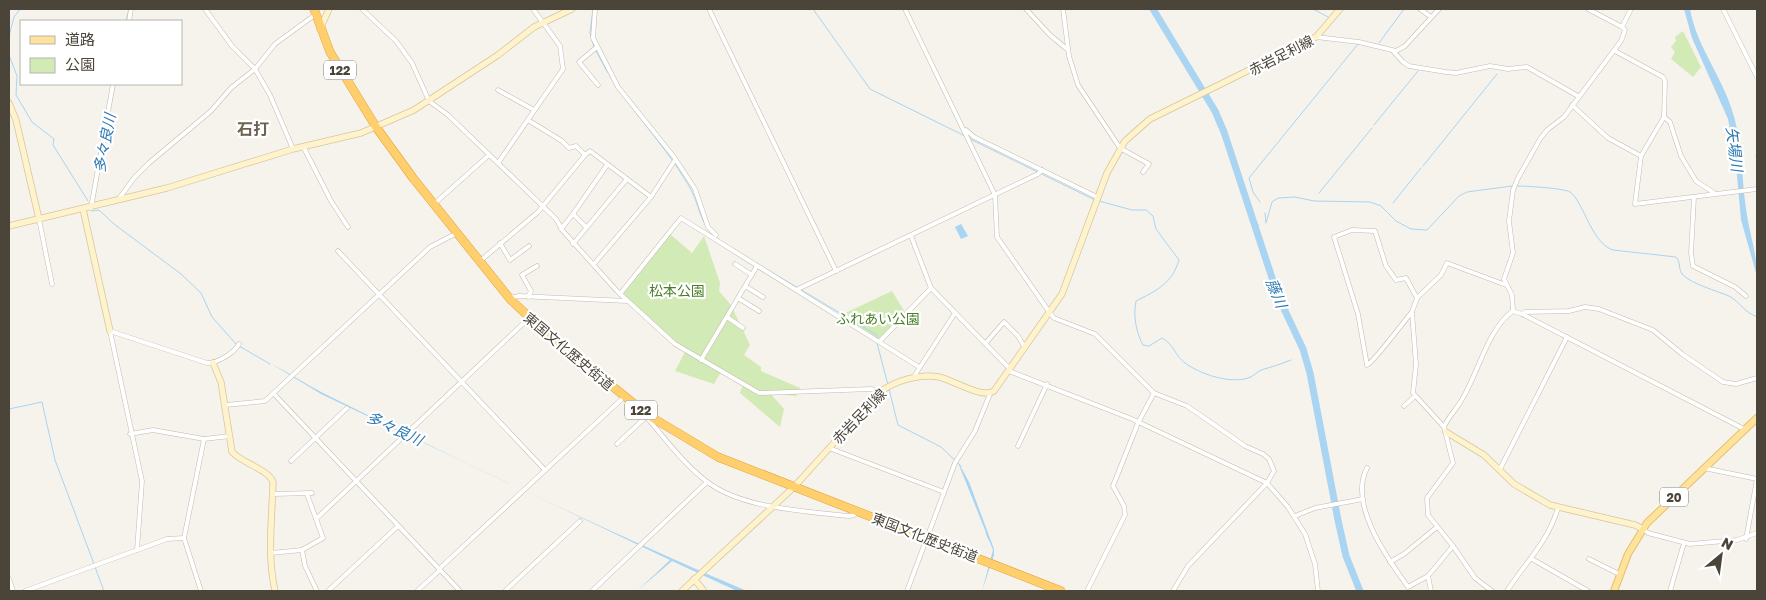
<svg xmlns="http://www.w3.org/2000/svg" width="1766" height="600" viewBox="0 0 1766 600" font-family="'Golos Text','Noto Sans JP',sans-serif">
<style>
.green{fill:#d2eab5}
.water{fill:#a9d4f2}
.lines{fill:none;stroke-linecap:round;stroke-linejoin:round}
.stream{stroke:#a9d4f2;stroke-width:1}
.river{stroke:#a9d4f2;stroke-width:7}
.street-casing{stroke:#c2bbae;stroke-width:5}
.secondary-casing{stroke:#d6c79b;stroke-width:7}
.primary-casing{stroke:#e6c16a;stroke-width:8}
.highway-casing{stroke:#e0a43c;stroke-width:9}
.street{stroke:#fff;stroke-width:4}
.secondary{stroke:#fff3cd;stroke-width:5.5}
.primary{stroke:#ffe39c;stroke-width:6}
.highway{stroke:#ffcf6e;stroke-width:8}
.labels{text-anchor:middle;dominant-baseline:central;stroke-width:4.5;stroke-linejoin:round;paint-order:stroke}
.shield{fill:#fff;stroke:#817c74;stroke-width:1}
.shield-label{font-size:12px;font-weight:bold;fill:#4b4439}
.street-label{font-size:14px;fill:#4b4439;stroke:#fff}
.park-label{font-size:14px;fill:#4a7f2a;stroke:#fff}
.water-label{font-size:15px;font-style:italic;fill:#2e7ab2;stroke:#fff}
.quarter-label{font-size:16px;font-weight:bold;fill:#6e6250;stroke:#fff}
</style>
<rect width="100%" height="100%" fill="#f6f3ec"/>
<g class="green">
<polygon points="1683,31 1701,67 1693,77 1671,59 1675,52 1671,47 1676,41 1675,37"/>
<polygon points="670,234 692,253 704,236 720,283 719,291 731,305 750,345 744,355 761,367 761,371 800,388 796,396 770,393 784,409 780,427 740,393 743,384 721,372 714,384 675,371 685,352 687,353 621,295"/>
<polygon points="892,291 906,314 880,341 839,316"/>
</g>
<g class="water">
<path d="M1684,9h6c6,35 30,65 41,98 12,34 10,68 15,102 3,23 11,44 11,67l-16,-56 -6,-66 -7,-35 -36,-81z"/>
<polygon points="961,224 968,236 961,239 955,227"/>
<path d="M270,363c18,9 35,21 53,30 140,69 280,137 424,198h-10l-65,-30 -35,30 33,-31 -349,-166z"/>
<polygon points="957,460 969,482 994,549 994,555 982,591 993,550"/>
</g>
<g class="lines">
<g class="stream">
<polyline points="593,9 590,33 594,47"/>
<polyline points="813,9 870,89 965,136"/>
<polyline points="1313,9 1328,17"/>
<polyline points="126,21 129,9"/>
<polyline points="9,36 14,17 20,9"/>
<polyline points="9,40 9,55 17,76 16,95 32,122 54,139 53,145 88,201"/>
<polyline points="1379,43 1404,9"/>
<path d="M596,51c24,50 65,87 93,135 11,18 10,39 28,53"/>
<polyline points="112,100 115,84"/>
<polyline points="1374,125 1418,71"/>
<polyline points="968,138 1095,200"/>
<polyline points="1756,156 1757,159"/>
<polyline points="1423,166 1497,74"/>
<path d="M1516,186c10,0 47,2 54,6 13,8 21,51 43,58l63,7c5,5 2,13 7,18 9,9 34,16 46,21 11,6 15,16 28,21"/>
<polyline points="1319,193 1372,128"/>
<path d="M1099,201l33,9h14l7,6 3,13 23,31c-7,23 -21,30 -43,41 -3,15 0,31 7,44l6,1 13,-8c13,7 12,17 23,25 15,11 44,21 63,15 5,-1 9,-6 13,-8 11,-3 20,-6 30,-10"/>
<polyline points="1260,202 1253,192 1249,178 1358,44 1361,44"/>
<polyline points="1393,203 1421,168"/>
<polyline points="92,211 99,210 114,224 181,274 201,293 212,317 236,344"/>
<polyline points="1265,213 1266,222"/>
<polyline points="1266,223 1272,202 1278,198 1295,197 1314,201 1370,202 1381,206 1396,221 1411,229 1427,230 1459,196 1467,192 1512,186"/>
<polyline points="1255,229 1259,225"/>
<polyline points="733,249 870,331 877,335 877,339"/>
<polyline points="877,343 888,385"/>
<polyline points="239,346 270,364"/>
<polyline points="889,389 898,425 941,447 961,466"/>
<polyline points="9,409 42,402 55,460 94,564"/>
<polyline points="986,533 989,540"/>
<polyline points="95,567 104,591"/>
</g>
<polyline class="river" points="1153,9 1215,111 1224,132 1278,296 1303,349 1310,373 1338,520 1346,556 1360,591"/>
<g class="street-casing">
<g id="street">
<polyline points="205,9 232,46 255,69 270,95 293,149"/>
<polyline points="362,9 396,41 412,63 429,101 448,115 556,219 563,231 617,291 675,344 759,393 872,389 880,392"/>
<polyline points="595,9 593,38 618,87 674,157 695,189 708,227 716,235"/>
<polyline points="709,9 836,271"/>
<polyline points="905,9 995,195 997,237 1050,313 1054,318 1095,334 1154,393 1187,406 1245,446 1263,454 1269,459 1274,471 1267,483 1188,566 1173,591"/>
<polyline points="1026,9 1050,35 1068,50"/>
<polyline points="1063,9 1069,56 1078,85 1120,148 1149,164 1143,172"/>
<polyline points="1420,9 1431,17"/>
<polyline points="1588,9 1622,27"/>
<polyline points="1723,9 1757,77"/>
<polyline points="129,21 131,9"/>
<polyline points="1316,37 1359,42 1396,51 1405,46 1439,9"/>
<polyline points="597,47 579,62 598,85"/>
<polyline points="1393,51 1403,62 1409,66 1446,72 1456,73 1490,66 1508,69 1527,67 1578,96"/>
<polyline points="1615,51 1663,77 1665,81 1664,117 1641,156 1635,204 1757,189"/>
<polyline points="498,90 534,110"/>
<polyline points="1572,105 1608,138 1641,156"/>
<polyline points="1664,117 1670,122 1681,156 1696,181 1714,193"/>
<polyline points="528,120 562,141 569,148 576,146 585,155"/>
<polyline points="966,130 974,137 1097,197"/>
<polyline points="303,146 331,201 348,227"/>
<polyline points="498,163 563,69 560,46 533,9"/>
<polyline points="1694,197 1691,253 1693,266 1735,287 1746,296"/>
<polyline points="118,200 134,178 149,163 211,111 231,88 255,69 275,44 316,14"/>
<polyline points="434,204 489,155"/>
<polyline points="91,208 113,84"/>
<polyline points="39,219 52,284"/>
<polyline points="586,227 573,214 607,165"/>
<polyline points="561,229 573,214"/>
<polyline points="911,236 931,288 1010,369"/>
<polyline points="500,243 510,260 529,246"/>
<polyline points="573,244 627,179"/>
<polyline points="338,251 545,470"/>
<polyline points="480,261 538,212 585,155 590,151 651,197"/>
<polyline points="594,264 651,197 675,160"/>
<polyline points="735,264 752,275"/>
<polyline points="745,286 763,297"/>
<polyline points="796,290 1038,174 1042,170"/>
<polyline points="620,294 681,218 919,367"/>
<polyline points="528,297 531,291 522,275 537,266"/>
<polyline points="510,298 519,296 627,301"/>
<polyline points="738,298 759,311"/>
<polyline points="1513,311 1512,295 1504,279 1513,253 1509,221 1513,190 1518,178 1540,139 1547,130 1564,117 1621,41 1625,30 1622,27 1631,9"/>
<path d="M1412,312c-8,9 -38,50 -45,53l-9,-51 -24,-77 18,-7 23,1 11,35 10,14 10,-2 11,20"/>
<polyline points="1522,314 1525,312 1569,311 1585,307 1599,309 1653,330 1682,354 1723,382 1736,384 1757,378"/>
<polyline points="727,317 743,328"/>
<polyline points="880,341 931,288"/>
<polyline points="985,344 1004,322 1018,336 1025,348"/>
<polyline points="701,360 757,266"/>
<polyline points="1009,371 1132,419 1267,483 1288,507 1305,534 1315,564 1318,591"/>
<polyline points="913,378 955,313"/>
<polyline points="274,394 460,591"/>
<polyline points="226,405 265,401 430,247 457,233"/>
<polyline points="1404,406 1414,397"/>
<path d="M1444,427c4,-10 12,-17 17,-26 17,-26 26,-72 52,-90l9,3 222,115"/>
<polyline points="130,434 153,430 204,439 230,436"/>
<path d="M617,444l31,-29 1,5c18,21 35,44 57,61 36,28 99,30 143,35l5,-1 2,-4"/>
<polyline points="1018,446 1047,384"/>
<polyline points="829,448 944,492"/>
<polyline points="291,461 347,408"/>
<path d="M1367,468c-19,36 20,90 41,119l20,-11 25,-30"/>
<polyline points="1704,468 1757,479 1746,539"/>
<polyline points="1500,469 1567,337"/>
<polyline points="273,494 312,493"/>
<polyline points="307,494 323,538 302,550 305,566 317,591"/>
<polyline points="1295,516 1315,508 1363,499"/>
<polyline points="316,519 529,318"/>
<polyline points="1643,529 1648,533 1690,544 1737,540 1757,533"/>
<path d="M137,550l5,-69 -32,-150 97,32c11,0 27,-10 32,-19"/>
<polyline points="271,553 302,550"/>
<polyline points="1532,559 1588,591"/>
<polyline points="1589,559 1619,574"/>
<polyline points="1390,562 1404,554 1437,527"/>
<polyline points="439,569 624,397"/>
<polyline points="1428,576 1431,591"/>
<polyline points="9,579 13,591"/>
<polyline points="25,591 167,539 184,538"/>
<polyline points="201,591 184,538 204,439"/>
<polyline points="328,591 398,526"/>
<polyline points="417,591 440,570"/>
<polyline points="505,591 580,521"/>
<polyline points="592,591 707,482"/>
<polyline points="907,591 955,463 975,431 990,394"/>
<polyline points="1087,591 1125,515 1124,506 1113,486 1138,423 1154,393"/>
<polyline points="1492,591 1475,578 1453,546 1428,515 1427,498 1453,463 1444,427 1413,393 1416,365 1412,312 1417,298 1441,275 1447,263 1506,285"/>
<path d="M1507,591c18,-28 41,-49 51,-83"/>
<polyline points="1670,591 1684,543"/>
</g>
</g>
<g class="secondary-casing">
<g id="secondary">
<polyline points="320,29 329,9"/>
<polyline points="9,103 16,120 39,219"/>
<polyline points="83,209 110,331"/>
<polyline points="9,226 167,188 293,149 361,133 414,110 498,55 534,27 572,9"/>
<path d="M213,363l8,19 11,70c10,11 37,18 41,30 -1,37 -6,73 2,109"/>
<polyline points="1446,432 1484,455 1514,484 1550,505 1635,525 1643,529"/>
<polyline points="694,579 704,591"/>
<path d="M682,591l112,-104 86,-95c15,-11 40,-19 59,-15 14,3 43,22 55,14l68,-97 45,-121 18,-32 25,-22 166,-82 24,-28"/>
</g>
</g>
<g class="primary-casing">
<polyline id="primary" points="1614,591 1628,554 1647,523 1757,418"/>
</g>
<g class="highway-casing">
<polyline id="highway" points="314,9 330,52 376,127 413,178 510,299 545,332 648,415 718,457 1061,591"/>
</g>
<use href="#street" class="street"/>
<use href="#secondary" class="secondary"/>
<use href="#primary" class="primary"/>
<use href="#highway" class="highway"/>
</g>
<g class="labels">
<g class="shield">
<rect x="324" y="60.5" width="32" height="19" rx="4"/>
<rect x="625" y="400.5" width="32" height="19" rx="4"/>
<rect x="1660" y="487.5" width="28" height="19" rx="4"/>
</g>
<g class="shield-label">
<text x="340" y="70">122</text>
<text x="641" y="410">122</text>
<text x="1674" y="497">20</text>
</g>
<g class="street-label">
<text transform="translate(1281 55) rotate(-27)">赤岩足利線</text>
<text transform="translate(569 351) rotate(40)">東国文化歴史街道</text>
<text transform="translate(859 416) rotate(-46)">赤岩足利線</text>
<text transform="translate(925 537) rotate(21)">東国文化歴史街道</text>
</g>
<g class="park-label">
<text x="677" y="290">松本公園</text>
<text x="878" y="318">ふれあい公園</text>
</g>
<g class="water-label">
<text transform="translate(104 143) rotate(-79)">多々良川</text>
<text transform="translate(1735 149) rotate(83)">矢場川</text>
<text transform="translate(1277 293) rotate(68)">藤川</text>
<text transform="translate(395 428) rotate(25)">多々良川</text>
</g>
<g class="quarter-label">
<text x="253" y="129">石打</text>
</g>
</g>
<rect width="1766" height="600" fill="none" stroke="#4b4439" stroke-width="20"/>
<rect x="20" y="20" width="162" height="65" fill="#ffffff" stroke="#b7b4b0"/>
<rect x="30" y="36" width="25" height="8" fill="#ffe39c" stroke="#b7b4b0"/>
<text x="65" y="45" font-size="15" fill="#4b4439">道路</text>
<rect x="30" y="58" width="25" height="15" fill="#d2eab5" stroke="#b7b4b0"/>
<text x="65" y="70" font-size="15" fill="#4b4439">公園</text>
<g transform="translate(1721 555) rotate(29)" stroke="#ffffff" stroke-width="4" paint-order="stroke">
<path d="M0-4L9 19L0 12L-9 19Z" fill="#4b4439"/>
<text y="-8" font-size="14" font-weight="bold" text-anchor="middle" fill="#4b4439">N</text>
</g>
</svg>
